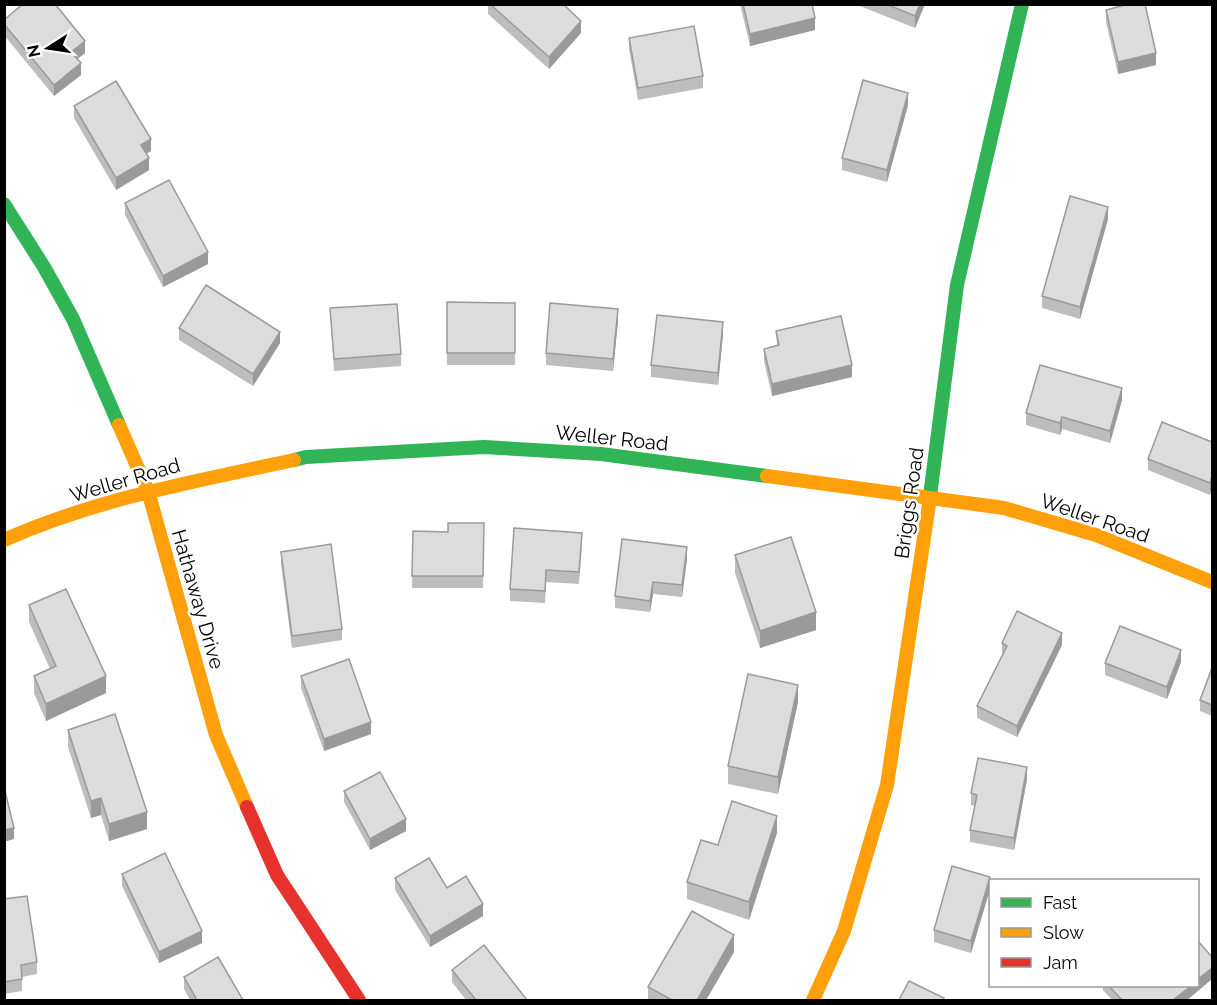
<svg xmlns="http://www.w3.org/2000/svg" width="1217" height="1005" viewBox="0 0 1217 1005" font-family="Raleway,sans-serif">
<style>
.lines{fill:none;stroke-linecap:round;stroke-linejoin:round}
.fast{stroke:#30b455;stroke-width:14}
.slow{stroke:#ff9f0a;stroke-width:14}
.jam{stroke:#e5322d;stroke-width:14}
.wall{fill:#bdbdbd}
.shaded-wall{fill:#9a9a9a}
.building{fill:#dcdcdc;stroke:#9a9a9a;stroke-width:1.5}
.labels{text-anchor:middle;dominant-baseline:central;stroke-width:5;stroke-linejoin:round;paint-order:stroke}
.street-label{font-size:20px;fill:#000;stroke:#fff}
</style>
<rect width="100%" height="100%" fill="#fff"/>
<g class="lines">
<g class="fast">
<polyline points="4,204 44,267 73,319 119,425"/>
<polyline points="294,460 306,457 484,447 601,454 767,476"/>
<polyline points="929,504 957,285 1022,4"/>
</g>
<g class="slow">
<polyline points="119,425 148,491 216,735 247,807"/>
<polyline points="767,476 1004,508 1096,535 1212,582"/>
<path d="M4,540c92,-41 192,-59 290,-80"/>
<polyline points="813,1000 844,931 887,785 929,504"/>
</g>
<polyline class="jam" points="247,807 277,875 359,1000"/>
</g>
<g class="wall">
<polygon points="488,4 563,4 581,33 549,69 488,14"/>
<polygon points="740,4 812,4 815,30 750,46"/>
<polygon points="855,4 925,4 915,28"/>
<polygon points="1106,10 1156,65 1118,74 1106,22"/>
<polygon points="4,20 85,53 77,59 81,75 54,96 4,35"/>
<polygon points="629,38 703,76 703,88 638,100 629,49"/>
<polygon points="908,105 887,182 842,170 842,158"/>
<polygon points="74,106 151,151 146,154 149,170 116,190 74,118"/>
<polygon points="125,203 208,264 163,287 125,215"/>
<polygon points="1108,219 1080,319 1042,308 1042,296"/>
<polygon points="447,302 515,303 515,365 447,365"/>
<polygon points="330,308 401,354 401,366 334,371"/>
<polygon points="618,321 613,371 546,365 546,353"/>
<polygon points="179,328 280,343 253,386 179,340"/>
<polygon points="776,331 852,377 772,396 764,361 764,349 777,346"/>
<polygon points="723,334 718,385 651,377 651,365"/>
<polygon points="1122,400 1110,443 1062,429 1060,435 1026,425 1026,413"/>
<polygon points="1212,442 1210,495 1148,470 1148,459"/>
<polygon points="484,523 483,588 412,588 413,531 448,532"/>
<polygon points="582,545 579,584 546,582 545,603 510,601 510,589"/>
<polygon points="281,552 342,629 342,640 292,648 281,564"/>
<polygon points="735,555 816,630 760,648 735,573"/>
<polygon points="687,559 682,597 653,594 650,612 615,608 615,596"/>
<polygon points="29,605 106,693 46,721 34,693 34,676 50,669 29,622"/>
<polygon points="1002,643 1062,645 1017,737 977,718 977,706 1002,655"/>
<polygon points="1181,662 1167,699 1105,675 1105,663"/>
<polygon points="1212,668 1212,716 1200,711 1200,700"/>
<polygon points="301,676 371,734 324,751 301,688"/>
<polygon points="798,702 778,794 728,784 728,766"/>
<polygon points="68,730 147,829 109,841 101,815 91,818 68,747"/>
<polygon points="1027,779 1014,850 970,842 970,830 975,806 971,805 971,793"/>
<polygon points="344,791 406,831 370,850 344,802"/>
<polygon points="777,833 749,920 687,899 687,882 718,845"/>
<polygon points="122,874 202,943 159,963 122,886"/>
<polygon points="395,878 447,888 483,916 430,947 395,890"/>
<polygon points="990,889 971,953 934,942 934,930"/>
<polygon points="4,899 37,962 37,974 22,977 22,991 4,994"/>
<polygon points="734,952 706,1000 648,1000 648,987"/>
<polygon points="452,970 527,1000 466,1000 452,982"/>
<polygon points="184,977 243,1000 190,1000 184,989"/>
<polygon points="1212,979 1187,1000 1112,1000 1103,990 1103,986 1197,986"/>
</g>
<g class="shaded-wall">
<polygon points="920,4 925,4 915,28 915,16"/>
<polygon points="815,18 815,30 750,46 750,34"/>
<polygon points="581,21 581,33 549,69 549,57"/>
<polygon points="85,41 85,53 71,64 71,52"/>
<polygon points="1156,53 1156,65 1118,74 1118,62"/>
<polygon points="81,63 81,75 54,96 54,85"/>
<polygon points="908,93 908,105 887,182 887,170"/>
<polygon points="151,139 151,151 141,157 141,145"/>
<polygon points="149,158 149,170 116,190 116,178"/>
<polygon points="1108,207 1108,219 1080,319 1080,307"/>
<polygon points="208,252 208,264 163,287 163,276"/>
<polygon points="618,309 618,321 613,371 613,359"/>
<polygon points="723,322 723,334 718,385 718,373"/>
<polygon points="280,332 280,343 253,386 253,374"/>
<polygon points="852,365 852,377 772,396 772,384"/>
<polygon points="1122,388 1122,400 1110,443 1110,431"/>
<polygon points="6,398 6,410 4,411 4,399"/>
<polygon points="1062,417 1062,429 1060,435 1060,423"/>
<polygon points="1212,476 1212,488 1210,495 1210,483"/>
<polygon points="687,547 687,559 682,597 682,585"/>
<polygon points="653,582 653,594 650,612 650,601"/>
<polygon points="816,612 816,630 760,648 760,631"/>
<polygon points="1062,633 1062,645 1017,737 1017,726"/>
<polygon points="1181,650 1181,662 1167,699 1167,687"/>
<polygon points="106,676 106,693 46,721 46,704"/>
<polygon points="798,685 798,702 778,794 778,777"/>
<polygon points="371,722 371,734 324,751 324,739"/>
<polygon points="1027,767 1027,779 1014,850 1014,838"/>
<polygon points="101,798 101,815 91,818 91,801"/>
<polygon points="147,812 147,829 109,841 109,824"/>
<polygon points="777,816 777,833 749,920 749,902"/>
<polygon points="406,819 406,831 370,850 370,839"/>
<polygon points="14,828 14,839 4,842 4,830"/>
<polygon points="990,877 990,889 971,953 971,941"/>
<polygon points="483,904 483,916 430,947 430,936"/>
<polygon points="202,931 202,943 159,963 159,952"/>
<polygon points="734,935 734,952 706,1000 697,1000"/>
<polygon points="1212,968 1212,979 1187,1000 1173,1000 1191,986 1197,986 1197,980"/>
</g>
<g class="building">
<polygon points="23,4 55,4 85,41 71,52 81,63 54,85 4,24 4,20"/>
<polygon points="490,4 563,4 581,21 549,57"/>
<polygon points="743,4 812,4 815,18 750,34"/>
<polygon points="886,4 920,4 915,16"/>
<polygon points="1129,4 1145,4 1156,53 1118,62 1106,10"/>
<polygon points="694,26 703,76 638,88 629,38"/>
<polygon points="863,80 908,93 887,170 842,158"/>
<polygon points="116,81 151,139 141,145 149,158 116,178 74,106"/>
<polygon points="169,180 208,252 163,276 125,203"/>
<polygon points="1070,196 1108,207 1080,307 1042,296"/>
<polygon points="206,285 280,332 253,374 179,328"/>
<polygon points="447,302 515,303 515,353 447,353"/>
<polygon points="550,303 618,309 613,359 546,353"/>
<polygon points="397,304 401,354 334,359 330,308"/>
<polygon points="657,315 723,322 718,373 651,365"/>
<polygon points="841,316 852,365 772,384 764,349 779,345 776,331"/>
<polygon points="1040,365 1122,388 1110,431 1062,417 1060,423 1026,413"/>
<polygon points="1162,422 1212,442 1212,476 1210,483 1148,459"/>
<polygon points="448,523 484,523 483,576 412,576 413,531 448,532"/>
<polygon points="514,528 582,533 579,572 546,570 545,591 510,589"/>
<polygon points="791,537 816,612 760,631 735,555"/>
<polygon points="622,539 687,547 682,585 653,582 650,601 615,596"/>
<polygon points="331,544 342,629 292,636 281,552"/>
<polygon points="66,589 106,676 46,704 34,676 56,666 29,605"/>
<polygon points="1017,611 1062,633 1017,726 977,706 1007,646 1002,643"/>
<polygon points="1120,626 1181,650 1167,687 1105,663"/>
<polygon points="349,659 371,722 324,739 301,676"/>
<polygon points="1212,668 1212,705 1200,700"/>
<polygon points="748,674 798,685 778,777 728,766"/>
<polygon points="115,714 147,812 109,824 101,798 91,801 68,730"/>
<polygon points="978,758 1027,767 1014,838 970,830 977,795 971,793"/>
<polygon points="380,772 406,819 370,839 344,791"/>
<polygon points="4,787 14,828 4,830"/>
<polygon points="732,801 777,816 749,902 687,882 701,840 718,845"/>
<polygon points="165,853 202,931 159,952 122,874"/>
<polygon points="429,858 447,888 466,876 483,904 430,936 395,878"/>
<polygon points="952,866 990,877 971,941 934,930"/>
<polygon points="27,896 37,962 21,965 22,979 4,982 4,899"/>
<polygon points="692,911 734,935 697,1000 672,1000 648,987"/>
<polygon points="1197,940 1212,957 1212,968 1197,980"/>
<polygon points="484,945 527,1000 476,1000 452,970"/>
<polygon points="218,957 243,1000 197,1000 184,977"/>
<polygon points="909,981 944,998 943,1000 899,1000"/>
<polygon points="1109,986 1191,986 1173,1000 1122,1000"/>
</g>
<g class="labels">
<g class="street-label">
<text transform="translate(612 438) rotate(6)">Weller Road</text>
<text transform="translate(125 480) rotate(-16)">Weller Road</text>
<text transform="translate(909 503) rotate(-82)">Briggs Road</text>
<text transform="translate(1095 518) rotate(19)">Weller Road</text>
<text transform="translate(198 599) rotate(74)">Hathaway Drive</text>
</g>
</g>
<rect width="1217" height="1005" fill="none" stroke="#000000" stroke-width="12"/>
<rect x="989" y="879" width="210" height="108" fill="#ffffff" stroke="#999999" stroke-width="1.5"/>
<rect x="1001" y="898" width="30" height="9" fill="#30b455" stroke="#999999" stroke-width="1.5"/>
<text x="1043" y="909" font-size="18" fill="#000000">Fast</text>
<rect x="1001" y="928" width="30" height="9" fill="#ff9f0a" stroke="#999999" stroke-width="1.5"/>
<text x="1043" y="939" font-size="18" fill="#000000">Slow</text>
<rect x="1001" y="958" width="30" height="9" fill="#e5322d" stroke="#999999" stroke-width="1.5"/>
<text x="1043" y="969" font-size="18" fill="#000000">Jam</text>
<g transform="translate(48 48) rotate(258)" stroke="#ffffff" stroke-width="4.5" paint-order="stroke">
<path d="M0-4.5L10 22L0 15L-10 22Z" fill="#000000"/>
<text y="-9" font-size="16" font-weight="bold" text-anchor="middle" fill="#000000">N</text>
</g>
</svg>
